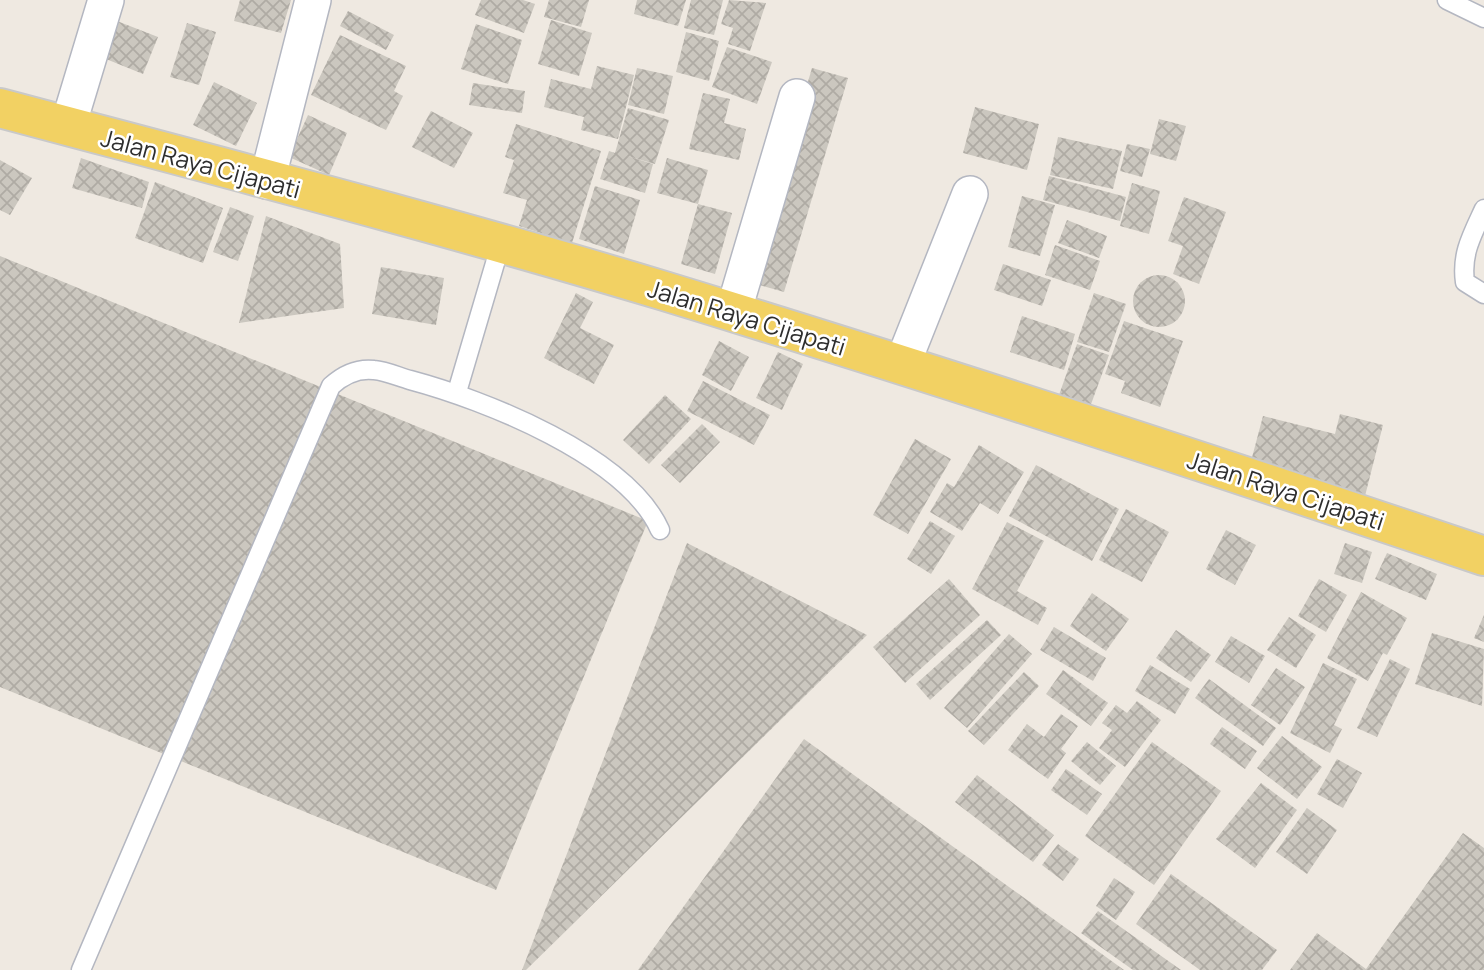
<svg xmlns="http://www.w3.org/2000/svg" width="1484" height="970" viewBox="0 0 1484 970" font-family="Manrope,sans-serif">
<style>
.building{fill:url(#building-cross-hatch)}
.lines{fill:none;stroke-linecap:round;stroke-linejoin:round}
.lane-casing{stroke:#b4b7c1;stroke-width:21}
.street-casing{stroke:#b4b7c1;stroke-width:38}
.primary-casing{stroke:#c9c9c9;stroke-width:42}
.lane{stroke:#fff;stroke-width:18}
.street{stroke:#fff;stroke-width:35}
.primary{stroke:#f2d163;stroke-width:38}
.labels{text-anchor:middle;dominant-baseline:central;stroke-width:5;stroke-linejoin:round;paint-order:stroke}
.street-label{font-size:24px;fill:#2e2e2e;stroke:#fff}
</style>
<defs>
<pattern id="building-cross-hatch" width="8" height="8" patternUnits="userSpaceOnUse" patternTransform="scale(1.75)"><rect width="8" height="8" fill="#cbc7bf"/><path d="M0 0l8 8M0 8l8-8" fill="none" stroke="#afaba4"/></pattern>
</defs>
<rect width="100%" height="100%" fill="#efe9e1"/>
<g class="building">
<polygon points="240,0 291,0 281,33 234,21"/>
<polygon points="481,0 523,0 535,4 524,33 475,15"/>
<polygon points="549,0 589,0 581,27 544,17"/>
<polygon points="637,0 686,0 678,26 634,14"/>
<polygon points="691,0 723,0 714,35 684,28"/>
<polygon points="729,0 766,3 750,51 728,44 733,28 721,24"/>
<polygon points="348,11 394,35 386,50 340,26"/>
<polygon points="551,20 592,33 579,76 538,64"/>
<polygon points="117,21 158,37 143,74 101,57"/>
<polygon points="187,23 216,32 199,85 170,77"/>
<polygon points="476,24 522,40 508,84 461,69"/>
<polygon points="686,32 719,41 709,81 676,72"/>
<polygon points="340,35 406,66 394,91 403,96 386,130 311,95"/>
<polygon points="727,47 772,62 757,104 712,87"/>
<polygon points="597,66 634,75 618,139 581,130 584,117 544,107 551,79 591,89"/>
<polygon points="637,68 673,76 664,114 628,105"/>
<polygon points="812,68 848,78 784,292 749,282"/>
<polygon points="214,82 257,103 236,146 193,125"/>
<polygon points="473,83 525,91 522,113 469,105"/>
<polygon points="703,93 730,99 724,123 746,129 739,160 689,149"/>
<polygon points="975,107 1039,124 1027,170 963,153"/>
<polygon points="628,108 669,120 655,164 624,155 653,164 645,193 600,179 609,151 615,153"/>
<polygon points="431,111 473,133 454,168 412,147"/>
<polygon points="308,115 347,133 329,175 289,157"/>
<polygon points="1159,119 1186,126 1176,161 1150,154"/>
<polygon points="516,124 601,151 572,243 519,226 527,200 503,193 514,160 505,157"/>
<polygon points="1058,137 1122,151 1113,189 1050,175"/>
<polygon points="1127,144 1150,149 1142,177 1120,171"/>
<polygon points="81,158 149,182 142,208 72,188"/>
<polygon points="667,158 708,170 698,204 657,193"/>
<polygon points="0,160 32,178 10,215 0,210"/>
<polygon points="1049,176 1126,197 1120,221 1043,200"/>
<polygon points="155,182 223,208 203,263 135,238"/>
<polygon points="1132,183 1160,191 1149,234 1120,226"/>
<polygon points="595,186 640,200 624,254 579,239"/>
<polygon points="1022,196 1055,205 1040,256 1008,247"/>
<polygon points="1184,197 1226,212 1199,284 1173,274 1183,246 1168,241"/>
<polygon points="698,204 732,213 715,274 681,264"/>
<polygon points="230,207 254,216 238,261 213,252"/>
<polygon points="266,216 340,244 344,308 239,323"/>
<polygon points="1067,220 1107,236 1099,258 1058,243"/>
<polygon points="1055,245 1100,261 1090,290 1045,275"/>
<polygon points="0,256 648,521 496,890 0,687"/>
<polygon points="1003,264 1051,280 1042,306 994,290"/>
<polygon points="381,267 444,278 436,325 372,314"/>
<circle cx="1159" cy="301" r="26"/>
<polygon points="576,293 593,302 580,328 614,345 594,384 544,358"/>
<polygon points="1094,293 1126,304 1109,352 1077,342"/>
<polygon points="1022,316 1075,334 1064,370 1010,352"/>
<polygon points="1124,321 1183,341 1160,407 1121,393 1125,381 1105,374"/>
<polygon points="719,341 749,357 731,391 702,375"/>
<polygon points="1077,344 1109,355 1090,407 1059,395"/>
<polygon points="778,352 803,364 782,410 756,398"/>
<polygon points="703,381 770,415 754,445 687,411"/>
<polygon points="665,395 691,419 649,464 623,440"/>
<polygon points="1340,414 1383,425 1365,496 1250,465 1263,416 1335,434"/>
<polygon points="702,424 720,442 680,483 661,465"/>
<polygon points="915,439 951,459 908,534 873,515"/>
<polygon points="979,445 1024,472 998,514 980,503 962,531 930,512 947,483 954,487"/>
<polygon points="1036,465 1119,509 1092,561 1009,516"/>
<polygon points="1126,509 1169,532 1142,582 1099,560"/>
<polygon points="930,521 955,536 931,574 907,559"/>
<polygon points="1007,522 1044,541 1017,591 1047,608 1038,625 972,589"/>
<polygon points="1226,530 1256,545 1235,585 1206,569"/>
<polygon points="687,543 867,635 526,970 522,970"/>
<polygon points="1345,543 1372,552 1362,583 1334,574"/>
<polygon points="1387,553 1437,574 1426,600 1375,579"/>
<polygon points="949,579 980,615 905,683 873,647"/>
<polygon points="1319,579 1347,595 1326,632 1298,616"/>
<polygon points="1361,592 1407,618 1387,655 1383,653 1368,681 1327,658"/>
<polygon points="1092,593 1129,619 1106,651 1070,626"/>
<polygon points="1484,615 1484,642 1474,638"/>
<polygon points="1289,617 1316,635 1296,668 1267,650"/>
<polygon points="987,620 1001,635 930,700 916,684"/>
<polygon points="1054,627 1106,658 1093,681 1040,650"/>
<polygon points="1176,630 1211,655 1191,682 1156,658"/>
<polygon points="1432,633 1484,649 1482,706 1415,684"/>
<polygon points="1009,634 1032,654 967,728 944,708"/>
<polygon points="1231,636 1265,656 1249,683 1215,662"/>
<polygon points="1390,659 1410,669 1377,737 1357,728"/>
<polygon points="1323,663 1357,679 1334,725 1342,729 1330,753 1290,733"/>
<polygon points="1150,665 1190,689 1175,714 1135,691"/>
<polygon points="1276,668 1305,687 1280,725 1251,705"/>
<polygon points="1063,670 1108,703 1091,726 1046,694"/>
<polygon points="1024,672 1039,686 984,745 968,731"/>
<polygon points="1209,679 1276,728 1263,746 1195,698"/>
<polygon points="1137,701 1161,720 1125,767 1099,748 1112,730 1102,723 1116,705 1127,713"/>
<polygon points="1061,714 1078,726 1061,749 1066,753 1048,779 1008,750 1027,724 1044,737"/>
<polygon points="1222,727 1257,751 1245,769 1210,744"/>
<polygon points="1282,736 1322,767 1297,799 1257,768"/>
<polygon points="804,739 1124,970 638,970"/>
<polygon points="1087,742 1116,766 1100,785 1071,761"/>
<polygon points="1152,742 1221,791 1154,885 1085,836"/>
<polygon points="1337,759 1362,773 1343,808 1317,794"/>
<polygon points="1066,769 1102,794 1087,815 1051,790"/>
<polygon points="977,775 1054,835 1033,862 955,802"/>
<polygon points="1261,783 1297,810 1255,868 1216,839"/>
<polygon points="1307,808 1337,830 1307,874 1276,852"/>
<polygon points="1463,833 1484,848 1484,970 1290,970 1317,933 1366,969"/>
<polygon points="1058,844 1079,859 1063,881 1042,865"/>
<polygon points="1171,874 1277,950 1262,970 1200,970 1136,924"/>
<polygon points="1114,878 1135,892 1116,920 1096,906"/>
<polygon points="1098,911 1181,970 1133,970 1081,933"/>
</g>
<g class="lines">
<g class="lane-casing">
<g id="lane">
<polyline points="1447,0 1484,18"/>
<path d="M1484,209c-12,26 -23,45 -19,73l19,12"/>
<polyline points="457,392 501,243"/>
<path d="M81,970l250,-584c12,-11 26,-18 43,-16 12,1 25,7 36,10 75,20 217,76 250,150"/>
</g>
</g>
<g class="street-casing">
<g id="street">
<polyline points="68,126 106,0"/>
<polyline points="267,181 313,0"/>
<polyline points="733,313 797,97"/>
<polyline points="902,365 970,194"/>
</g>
</g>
<g class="primary-casing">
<path id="primary" d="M0,108c221,59 442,116 661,182 276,84 550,174 823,266"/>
</g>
<use href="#lane" class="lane"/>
<use href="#street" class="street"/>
<use href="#primary" class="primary"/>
</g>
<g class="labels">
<g class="street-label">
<text transform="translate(201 163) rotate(15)">Jalan Raya Cijapati</text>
<text transform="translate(747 317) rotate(17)">Jalan Raya Cijapati</text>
<text transform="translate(1286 490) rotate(18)">Jalan Raya Cijapati</text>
</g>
</g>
</svg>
